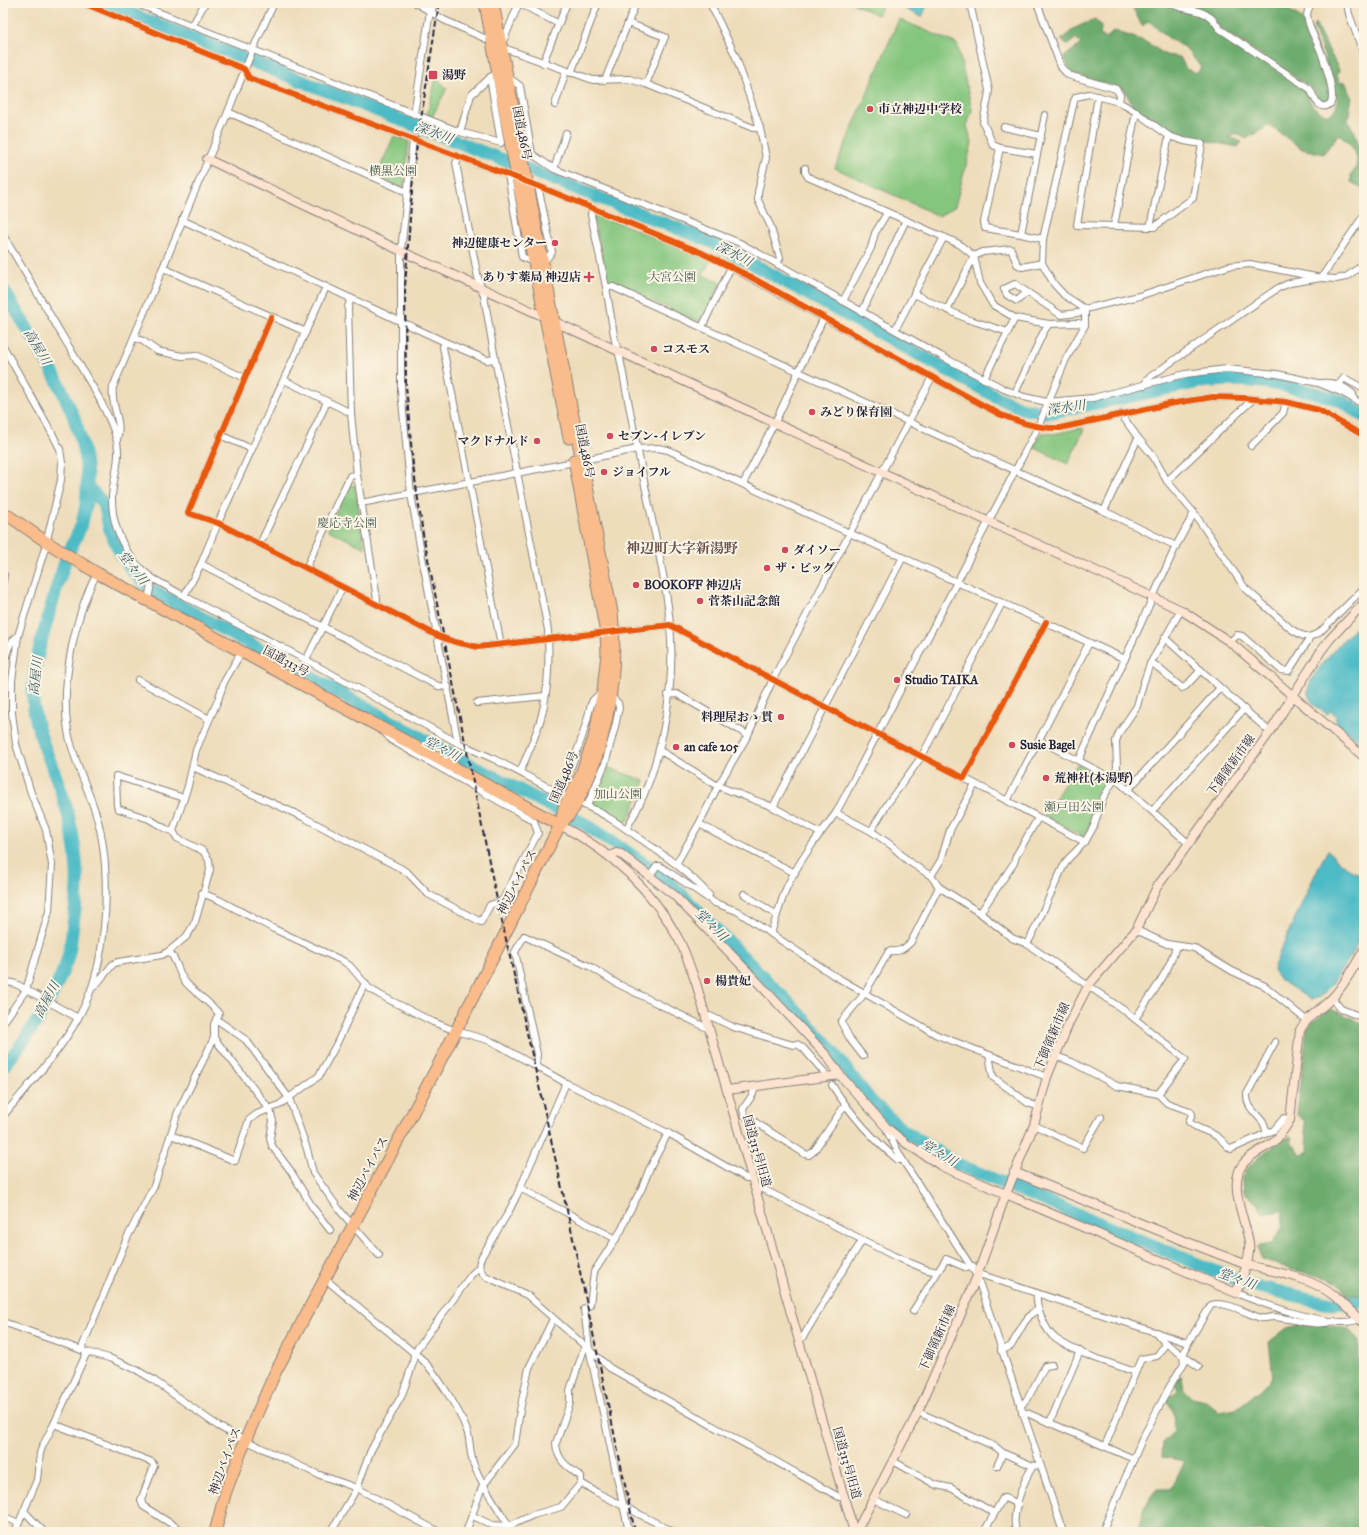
<svg xmlns="http://www.w3.org/2000/svg" width="1367" height="1535" viewBox="0 0 1367 1535" font-family="'IM FELL Great Primer','Noto Serif JP',serif">
<style>
.green{fill:#85c67e;stroke:#54745c}
.forest{fill:#6cab6d;stroke:#476654}
.water{fill:#4dbbc6;stroke:#386e80}
.lines{fill:none;stroke-linecap:round;stroke-linejoin:round}
.river{stroke:#4dbbc6;stroke-width:13}
.street-casing{stroke:#88807b;stroke-width:8}
.secondary-casing{stroke:#88807b;stroke-width:10}
.highway-casing{stroke:#88807b;stroke-width:13}
.street{stroke:#fff;stroke-width:6}
.secondary{stroke:#fde4d1;stroke-width:8}
.highway{stroke:#fabc8b;stroke-width:11}
.rail{stroke:#22223b;stroke-width:2;stroke-dasharray:6 3;stroke-linecap:butt}
.cycleway-casing{stroke:#fcf5e5;stroke-width:8}
.cycleway{stroke:#e8590c;stroke-width:6}
.poi-dot{fill:#d1495b;stroke:#fcf5e5;stroke-width:1.5}
.labels{text-anchor:middle;dominant-baseline:central;stroke-width:4;stroke-linejoin:round;paint-order:stroke}
.poi-label{font-size:12px;font-weight:bold;fill:#22223b;stroke:#fcf5e5;text-anchor:start}
.street-label{font-size:12px;fill:#22223b;stroke:#fcf5e5}
.park-label{font-size:12px;fill:#455b52;stroke:#fcf5e5}
.water-label{font-size:13px;font-style:italic;fill:#31586c;stroke:#fcf5e5}
.quarter-label{font-size:14px;font-weight:bold;fill:#68504e;stroke:#fcf5e5}
</style>
<rect width="100%" height="100%" fill="#fcf5e5"/>
<filter id="ink" filterUnits="userSpaceOnUse"><feTurbulence type="fractalNoise" baseFrequency=".025" numOctaves="2"/><feDisplacementMap in="SourceGraphic" scale="8" xChannelSelector="R" yChannelSelector="G"/><feConvolveMatrix kernelMatrix="1 2 1 2 8 2 1 2 1" color-interpolation-filters="sRGB"/></filter>
<filter id="wash" filterUnits="userSpaceOnUse"><feTurbulence type="fractalNoise" baseFrequency=".012" numOctaves="4" result="noise"/><feDisplacementMap in="SourceGraphic" scale="16" xChannelSelector="R" yChannelSelector="G"/><feGaussianBlur stdDeviation="0.9" result="paint"/><feColorMatrix in="noise" values="0 0 0 0 0 0 0 0 0 0 0 0 0 0 0 0 0 1.4 0 .05"/><feComposite in="paint" operator="in"/></filter>
<g filter="url(#wash)">
<rect width="100%" height="100%" fill="#edb"/>
<g class="green">
<polygon points="852,3 883,3 878,15"/>
<polygon points="899,19 957,44 972,110 967,126 972,143 955,206 939,216 835,168"/>
<polygon points="436,78 447,88 432,117 427,115"/>
<polygon points="394,136 409,141 404,187 400,188 376,176"/>
<polygon points="595,213 710,260 703,275 721,283 703,320 698,322 608,281 593,216"/>
<polygon points="1081,428 1084,429 1068,464 1033,447 1040,435 1044,433 1054,434"/>
<polygon points="348,485 355,486 365,548 328,530"/>
<path d="M1077,764l29,15 2,4c-3,5 -6,9 -9,13 -6,14 -3,32 -17,40l-38,-20z"/>
<polygon points="607,767 645,781 628,821 621,824 594,807 592,803"/>
</g>
<g class="forest">
<path d="M1135,3h31c14,11 29,6 43,15 4,3 7,8 10,12l88,62c4,14 8,19 22,23 9,-6 10,-16 5,-25l-11,-38 -10,-25 2,-4 24,47 -2,6 3,7 5,-1 7,14 -4,25 7,11 4,14h5v44l-13,-8v-7c14,-15 1,-31 -12,-41l-16,20 -21,-5 -33,-24 -23,14 -9,-6 -8,4 13,5 -4,5 -67,-13 -37,-26 -10,-19 -54,-16 -6,-16 17,-13 -5,-6 -7,7 -8,-5 14,-12 20,-9 5,5 1,4 -1,7 6,3 9,-7 29,10 22,14 14,2 6,12 11,4 4,-5 -4,-6 -14,-16 -12,-6 -22,-19 -7,5 -9,-18z"/>
<polygon points="1174,3 1278,3 1300,17 1310,30 1320,54 1331,97 1325,104 1320,102 1313,89 1221,29 1210,15"/>
<path d="M1330,1009l13,5 21,10v271l-16,1 -7,-11 -11,-6 -40,-10 -28,-10 -5,-11 3,-3 12,-2 10,-15 2,-17 -21,3 -5,-10 -14,-12c0,-5 -2,-11 -1,-16 3,-12 36,-35 48,-40l1,7 10,13 8,-6 -3,-8 -2,-21 -8,-6 10,-86 7,-9z"/>
<path d="M1313,1321l35,8 11,11v22l5,9v161h-226c3,-17 7,-30 19,-43h12l6,-7 10,-21 -23,-4 1,-15 11,-11 1,-16 -8,-15 11,-10 -4,-8 8,-6 2,14 8,8 14,3 13,11 17,-3 24,-19 13,-13 -4,-35 18,-14z"/>
</g>
<g class="water">
<polygon points="905,3 928,3 922,17 903,8"/>
<path d="M1364,613v134l-11,-11 -17,-13v-8l-5,-4 -4,3c-7,-5 -19,-12 -19,-22 -1,-18 42,-59 55,-72l-2,-5z"/>
<path d="M1328,850c9,10 22,23 36,25v56l-15,28 -18,26 -10,11 -10,4 -32,-21 -6,-9 7,-19 39,-85z"/>
</g>
<g class="lines">
<g class="river">
<path d="M103,3l609,239 285,155 23,11 29,5 151,-31c38,-4 66,-1 103,8 12,3 26,6 38,11 8,4 15,10 23,15"/>
<path d="M3,289c40,68 103,150 79,234 -4,12 -11,23 -15,34 -8,21 -14,43 -20,64 -7,24 -14,49 -14,74 0,33 18,65 28,96 9,26 15,54 16,82 1,19 -2,39 -5,58 -1,9 -2,20 -5,29 -13,39 -37,75 -64,107"/>
<path d="M88,487c5,6 13,12 16,19 3,6 3,14 5,21 9,25 23,49 46,65l301,165 129,67 76,51 21,20 102,103 41,44 46,59 32,29 54,34 289,120 86,20 32,-2"/>
</g>
</g>
</g>
<g filter="url(#ink)">
<g class="lines">
<g class="street-casing">
<g id="street">
<polyline points="83,3 244,69 249,78 508,175 522,257 533,262"/>
<polyline points="135,3 460,132 501,143 490,77"/>
<polyline points="416,3 444,20 493,42"/>
<polyline points="519,3 559,24"/>
<polyline points="710,3 736,57 760,128 766,158 758,192 758,200 770,225 780,258 777,264"/>
<polyline points="970,3 989,90 988,98 983,122 993,145 1000,148 1037,154"/>
<polyline points="1037,3 1061,67 1068,75 1116,89 1120,95 1119,102"/>
<path d="M1171,3c11,8 27,4 39,14 4,3 7,8 10,12l90,60c4,9 10,24 21,14 4,-10 -6,-40 -10,-51 -4,-11 -11,-21 -13,-32 -2,-6 0,-13 5,-17"/>
<polyline points="1347,3 1349,14 1364,55"/>
<polyline points="432,12 433,3"/>
<polyline points="628,23 665,37 646,84"/>
<polyline points="192,26 205,3"/>
<polyline points="502,44 519,3"/>
<polyline points="501,47 593,80 629,79 646,84 753,128 760,128"/>
<polyline points="543,63 567,3"/>
<polyline points="571,73 598,3"/>
<polyline points="508,77 520,86 532,154 554,169 740,243 941,356 1004,389 1024,397 1047,402 1093,398 1185,374 1227,369 1277,374 1318,383 1341,392 1364,405"/>
<polyline points="605,80 636,3"/>
<polyline points="555,105 566,71"/>
<polyline points="228,112 407,192"/>
<polyline points="414,114 430,11"/>
<polyline points="1004,127 1041,136"/>
<polyline points="460,132 471,95 492,76"/>
<polyline points="413,140 401,251 401,391 411,494 421,552 458,743"/>
<polyline points="1000,148 984,222 985,228 1021,234 1043,239"/>
<path d="M460,157l-4,6 22,115 6,18 11,63 53,271c1,28 1,56 -6,84 -5,20 -14,39 -22,58"/>
<polyline points="805,168 805,172 808,177 959,244 974,256 980,283 993,305 1015,318 1049,324"/>
<polyline points="554,169 566,133"/>
<path d="M538,186l162,66 31,15 268,147c20,8 39,15 61,14l109,-24 44,-7 30,1 43,4 33,8 45,26"/>
<polyline points="538,186 552,252 543,263"/>
<path d="M592,209l-1,6 15,72 9,54 5,17c9,48 18,95 28,142 8,40 19,85 22,125 6,64 -9,149 -44,204"/>
<polyline points="182,220 445,342 487,360 495,359"/>
<polyline points="1114,226 1136,112"/>
<polyline points="1150,227 1169,136"/>
<polyline points="1021,234 1045,115"/>
<path d="M3,235l95,161c8,17 19,35 20,54 1,15 -5,31 -6,46 -1,32 15,64 40,82l-4,22"/>
<polyline points="163,268 306,332"/>
<polyline points="606,287 613,287 1104,511 1176,546"/>
<polyline points="1027,292 1017,301 1007,295 1004,289 1015,284 1061,315 1085,312"/>
<polyline points="914,294 967,319 1008,332"/>
<polyline points="351,298 348,307 351,413 357,475 377,599 376,604"/>
<polyline points="843,301 871,248 875,233 887,213"/>
<polyline points="1085,309 1064,295 1054,284 1042,263 1043,239 1074,101 1076,97 1089,94 1119,102 1136,112 1169,136 1184,141 1202,144 1193,198 1154,227 1077,225 1098,96"/>
<polyline points="1085,309 1139,296 1229,266 1250,264 1321,278 1336,279 1346,277 1364,264"/>
<polyline points="947,310 974,256 983,252 1011,249 1017,264 1022,267 1042,263"/>
<polyline points="862,312 906,220"/>
<polyline points="271,317 188,513 218,523 438,636 455,642 478,647 670,625 825,707 964,778 1046,622"/>
<polyline points="702,327 731,267"/>
<polyline points="895,330 944,237"/>
<polyline points="134,338 143,341 157,351 182,356 196,355 245,378"/>
<polyline points="445,342 443,347 501,645"/>
<polyline points="3,346 53,435 60,449 62,463 61,480 45,548 18,636 12,681 12,713 16,744 31,793 46,830 52,865 49,911 26,990 3,1023"/>
<polyline points="984,379 1015,318"/>
<polyline points="284,380 351,413"/>
<path d="M1321,383c13,-1 22,2 32,11v4"/>
<polyline points="1339,384 1344,378 1364,389"/>
<polyline points="1145,385 1147,379 1278,288 1290,283 1321,278 1364,215"/>
<polyline points="1015,393 1044,331 1049,324 1078,323 1085,325"/>
<polyline points="220,435 252,449"/>
<path d="M117,439c6,-19 -7,-33 -4,-52l115,-275 25,-63 21,-46"/>
<polyline points="1251,446 1283,413 1286,402"/>
<polyline points="1167,481 1253,399"/>
<polyline points="743,484 778,416 824,317"/>
<polyline points="361,503 574,462 637,449 658,448 668,450 1125,659"/>
<polyline points="1104,511 1138,438"/>
<polyline points="1194,513 1245,588 1291,629 1301,635 1309,637 1319,633 1364,588"/>
<polyline points="260,544 327,402"/>
<polyline points="201,564 438,686 448,687"/>
<polyline points="306,568 350,476 357,475"/>
<polyline points="3,575 4,575 3,581"/>
<polyline points="152,578 184,596 306,660 458,743 494,759 563,795"/>
<polyline points="184,596 201,564 218,523 326,287"/>
<polyline points="1164,638 1167,640 1244,709 1270,732"/>
<polyline points="1230,642 1237,635 1242,636 1281,670 1289,671 1308,641 1309,637"/>
<polyline points="306,660 342,588"/>
<polyline points="1150,664 1155,665 1182,688 1186,686 1201,670"/>
<path d="M3,668c3,-12 5,-26 15,-32"/>
<polyline points="138,680 209,719"/>
<polyline points="668,695 677,694 748,735"/>
<polyline points="477,703 545,696"/>
<polyline points="1039,740 1119,782 1188,843"/>
<polyline points="659,750 718,786 773,807 820,833"/>
<polyline points="1079,760 1176,546 1194,513 1167,481 1153,456 1138,438 1121,414"/>
<polyline points="193,767 303,817 402,869 408,873 428,894 481,922 490,905 502,901 538,833 534,821 391,740 385,733"/>
<polyline points="964,778 1085,842"/>
<polyline points="1128,790 1220,688"/>
<path d="M559,794c15,-31 25,-58 32,-90l2,-4 9,-8"/>
<polyline points="1007,801 1089,643"/>
<path d="M584,805c22,9 42,24 61,37 23,16 46,32 64,53"/>
<polyline points="587,806 605,764 615,727 619,708 618,703 611,696"/>
<polyline points="773,807 903,557"/>
<polyline points="1152,811 1244,709"/>
<polyline points="836,813 871,831 891,845 908,861 931,876 939,887 980,913 1012,938 1027,944 1125,1011 1185,1059 1158,1094 1117,1086 1072,1062 1056,1056"/>
<polyline points="699,824 795,873"/>
<polyline points="173,831 166,829 149,819 119,809 117,806 116,776 184,798"/>
<polyline points="871,831 888,803 922,756 1002,603"/>
<polyline points="676,864 699,824 718,786 748,735 773,679 932,377"/>
<polyline points="650,876 657,866 660,866 715,903 737,911 833,975 937,1035 1047,1077"/>
<polyline points="931,876 941,860 950,830 975,784"/>
<polyline points="202,893 219,900 274,929 343,961 350,966 369,988 380,995 433,1022 456,1031 491,1041 566,1083 668,1133 746,1178 752,1178"/>
<polyline points="744,894 777,915"/>
<polyline points="980,913 1014,863 1016,856 1038,818"/>
<polyline points="1136,930 1167,944 1194,948 1232,971 1265,986 1306,1020"/>
<path d="M771,933c5,-14 9,-29 15,-44 12,-27 32,-53 50,-76l202,-386 28,-68 19,-34v-16"/>
<polyline points="1027,944 1033,933 1062,869 1068,859 1085,842 1094,826 1103,798 1114,780 1117,767 1116,741 1119,733 1137,706 1143,684 1150,664 1181,610"/>
<polyline points="3,984 8,982 16,984 78,1018"/>
<polyline points="92,988 95,986 113,964 118,962 162,955 169,951 186,937 190,931 195,922 210,870 209,860 203,851 177,838 173,831 188,786 196,750 218,700 224,682 242,651"/>
<polyline points="1332,998 1341,1009 1364,1018"/>
<polyline points="706,1018 710,1016 733,1027 793,1045 797,1044 803,1048 824,1072"/>
<polyline points="216,1019 246,1040 289,1098 307,1149 313,1173 341,1212 379,1255"/>
<path d="M1135,1019c15,-23 34,-46 41,-73"/>
<polyline points="214,1038 270,1110 273,1121 270,1138 272,1146 290,1170 313,1208 330,1230"/>
<polyline points="989,1055 993,1077 1028,1103 1039,1107"/>
<path d="M863,1056l-13,-17 -9,-17 24,-29 24,-42c10,1 14,-1 22,-9l28,-55"/>
<polyline points="536,1065 537,1054 515,952 524,936 591,967 616,983 709,1029"/>
<path d="M566,1083l-49,112 -9,18 -26,43c-4,8 -4,13 3,20l42,19 83,73 229,129 6,-1"/>
<path d="M832,1085c18,28 40,54 66,75l4,-1"/>
<polyline points="755,1086 753,1094 743,1109 744,1115 805,1154 809,1155 814,1151 845,1105"/>
<path d="M1158,1094l9,9 23,8 2,3 -3,8c9,8 21,9 30,16 6,4 5,7 12,11l43,-19 10,-12 6,2"/>
<path d="M3,1116c33,-40 72,-79 89,-129 16,-49 19,-124 4,-173 -8,-26 -24,-57 -28,-83 -8,-47 7,-116 29,-158"/>
<polyline points="1034,1125 1083,1148 1101,1117"/>
<polyline points="887,1128 887,1131 902,1159 977,1276 1063,1532"/>
<path d="M1267,1133c-1,-3 -2,-6 -3,-9 -7,-11 -18,-16 -17,-30l28,-52"/>
<polyline points="171,1135 235,1161 249,1120 257,1114 279,1105 319,1076 336,1045 365,983"/>
<polyline points="755,1187 765,1190 894,1256 925,1269 937,1272"/>
<polyline points="520,1188 616,1239"/>
<polyline points="977,1276 982,1275 1188,1343"/>
<path d="M324,1278l90,75c18,11 46,58 53,78 4,10 2,23 7,34 8,21 23,41 35,61"/>
<path d="M1037,1293c-2,13 8,38 19,46 21,15 55,24 79,33"/>
<path d="M1236,1293c25,10 99,38 123,26"/>
<polyline points="913,1311 946,1259 967,1268 973,1266"/>
<polyline points="3,1322 87,1352 109,1358 135,1369 152,1379 218,1426 234,1435 317,1474 357,1488 439,1532"/>
<polyline points="799,1338 803,1337 843,1270 862,1241"/>
<polyline points="1164,1342 1199,1367"/>
<path d="M81,1350l46,-112 27,-52 24,-74 36,-74v-14l5,-10c-10,-14 -26,-21 -36,-35 -5,-9 -7,-20 -14,-28"/>
<polyline points="1001,1351 1011,1346 1024,1323 1032,1313 1038,1310"/>
<polyline points="1020,1406 1027,1400 1045,1366 1052,1365"/>
<polyline points="918,1412 996,1447 1003,1453 1033,1466 1039,1465"/>
<polyline points="1022,1413 1027,1413 1134,1459"/>
<polyline points="1050,1422 1080,1351"/>
<polyline points="54,1424 152,1462 154,1466 141,1500 143,1506 184,1532"/>
<polyline points="1105,1446 1141,1359 1157,1356 1164,1346 1164,1342 1157,1334 1157,1332"/>
<polyline points="893,1461 936,1485 951,1488 994,1513"/>
<polyline points="997,1466 1003,1453"/>
<path d="M581,1483v-6c-14,-11 -24,-16 -25,-34l14,-40v-13l15,-44"/>
<polyline points="873,1499 906,1515"/>
<polyline points="24,1511 44,1532"/>
<polyline points="3,1516 18,1523"/>
<polyline points="473,1516 492,1525 509,1526 533,1515 561,1507 581,1483 596,1492 674,1532"/>
<polyline points="15,1532 37,1480 40,1453 43,1445 54,1424 87,1352"/>
<polyline points="331,1532 357,1488 371,1450 402,1395 413,1363 414,1353 471,1275 479,1267"/>
<polyline points="466,1532 482,1487 515,1444 520,1410 529,1368 553,1319"/>
<polyline points="629,1532 589,1348 584,1309 590,1305 594,1272 622,1229 628,1214 642,1188 649,1170 668,1133"/>
<polyline points="984,1532 1003,1498 1005,1498 1018,1504"/>
<path d="M1016,1532c-1,-5 -2,-11 -1,-16 1,-14 10,-38 18,-50"/>
<path d="M1102,1532l41,-95 27,-51 14,-23 -1,-7 5,-13 23,-38c14,-5 36,9 50,13 4,1 8,-1 12,-1 20,1 41,11 61,4"/>
</g>
</g>
<g class="secondary-casing">
<g id="secondary">
<polyline points="207,159 401,251 1181,610 1230,642 1364,757"/>
<path d="M560,825c50,26 91,63 118,113 8,14 12,30 18,45l158,549"/>
<path d="M610,856l6,-3 5,1 53,41 76,79 77,82 13,19 47,53 20,16 36,23 293,126 11,-28c28,7 64,12 87,31 11,8 20,19 30,27"/>
<polyline points="727,1090 840,1075"/>
<path d="M1014,1172l163,66 70,27c1,-7 3,-15 2,-22 -3,-21 -18,-51 -10,-72 5,-14 23,-21 35,-29 7,-7 11,-14 16,-22l10,-90c8,-15 22,-21 33,-33 13,-14 21,-31 31,-47"/>
<polyline points="856,1532 918,1412 958,1321 977,1276 1006,1194 1034,1125 1047,1077 1069,1023 1088,986 1136,930 1157,887 1270,732 1321,651 1330,639 1364,603"/>
</g>
</g>
<g class="highway-casing">
<g id="highway">
<polyline points="485,3 512,151 569,438"/>
<polyline points="3,512 48,543 97,573 560,825"/>
<polyline points="561,823 564,807 580,777 594,738 603,691 607,653 606,633 574,460"/>
<path d="M215,1532l10,-38 20,-53 30,-68 181,-342 104,-206c5,-5 10,-11 14,-17 32,-56 45,-132 38,-196l-58,-291 -61,-318"/>
</g>
</g>
<use href="#street" class="street"/>
<use href="#secondary" class="secondary"/>
<use href="#highway" class="highway"/>
<polyline class="rail" points="439,3 414,164 405,287 406,385 413,465 423,534 494,886 568,1215 635,1532"/>
<g class="cycleway-casing">
<g id="cycleway">
<path d="M83,3l161,66 5,9 289,108 162,66 47,23 252,139c20,8 39,15 61,14l109,-24 44,-7 30,1 43,4 33,8 45,26"/>
<polyline points="271,317 188,513 218,523 438,636 455,642 478,647 670,625 825,707 964,778 1046,622"/>
</g>
</g>
<use href="#cycleway" class="cycleway"/>
</g>
</g>
<g class="poi-dot">
<rect x="428" y="70" width="10" height="10" rx="2"/>
<circle cx="870" cy="109" r="4"/>
<circle cx="555" cy="243" r="4"/>
<path d="M587 271h4v4h4v4h-4v4h-4v-4h-4v-4h4z"/>
<circle cx="654" cy="349" r="4"/>
<circle cx="812" cy="412" r="4"/>
<circle cx="610" cy="436" r="4"/>
<circle cx="537" cy="441" r="4"/>
<circle cx="604" cy="472" r="4"/>
<circle cx="785" cy="550" r="4"/>
<circle cx="767" cy="568" r="4"/>
<circle cx="636" cy="585" r="4"/>
<circle cx="700" cy="601" r="4"/>
<circle cx="897" cy="680" r="4"/>
<circle cx="781" cy="717" r="4"/>
<circle cx="1012" cy="745" r="4"/>
<circle cx="676" cy="747" r="4"/>
<circle cx="1046" cy="778" r="4"/>
<circle cx="707" cy="981" r="4"/>
</g>
<g class="labels">
<g class="poi-label">
<text x="442" y="75">湯野</text>
<text x="878" y="109">市立神辺中学校</text>
<text x="547" y="243" text-anchor="end">神辺健康センター</text>
<text x="581" y="277" text-anchor="end">ありす薬局 神辺店</text>
<text x="662" y="349">コスモス</text>
<text x="820" y="412">みどり保育園</text>
<text x="618" y="436">セブン-イレブン</text>
<text x="529" y="441" text-anchor="end">マクドナルド</text>
<text x="612" y="472">ジョイフル</text>
<text x="793" y="550">ダイソー</text>
<text x="775" y="568">ザ・ビッグ</text>
<text x="644" y="585">BOOKOFF 神辺店</text>
<text x="708" y="601">菅茶山記念館</text>
<text x="905" y="680">Studio TAIKA</text>
<text x="773" y="717" text-anchor="end">料理屋おゝ貫</text>
<text x="1020" y="745">Susie Bagel</text>
<text x="684" y="747">an cafe 205</text>
<text x="1054" y="778">荒神社(本湯野)</text>
<text x="715" y="981">楊貴妃</text>
</g>
<g class="street-label">
<text transform="translate(522 133) rotate(79)">国道486号</text>
<text transform="translate(585 451) rotate(79)">国道486号</text>
<text transform="translate(286 661) rotate(28)">国道313号</text>
<text transform="translate(1231 765) rotate(-54)">下御領新市線</text>
<text transform="translate(564 777) rotate(-67)">国道486号</text>
<text transform="translate(517 882) rotate(-63)">神辺バイパス</text>
<text transform="translate(1052 1036) rotate(-67)">下御領新市線</text>
<text transform="translate(757 1151) rotate(74)">国道313号旧道</text>
<text transform="translate(368 1169) rotate(-62)">神辺バイパス</text>
<text transform="translate(937 1338) rotate(-66)">下御領新市線</text>
<text transform="translate(225 1461) rotate(-70)">神辺バイパス</text>
<text transform="translate(847 1463) rotate(74)">国道313号旧道</text>
</g>
<g class="park-label">
<text x="393" y="171">横黒公園</text>
<text x="672" y="277">大宮公園</text>
<text x="347" y="523">慶応寺公園</text>
<text x="618" y="794">加山公園</text>
<text x="1074" y="807">瀬戸田公園</text>
</g>
<g class="water-label">
<text transform="translate(434 133) rotate(21)">深水川</text>
<text transform="translate(734 254) rotate(28)">深水川</text>
<text transform="translate(37 347) rotate(59)">高屋川</text>
<text transform="translate(1066 408) rotate(-8)">深水川</text>
<text transform="translate(133 568) rotate(52)">堂々川</text>
<text transform="translate(36 676) rotate(-84)">高屋川</text>
<text transform="translate(442 749) rotate(28)">堂々川</text>
<text transform="translate(711 925) rotate(45)">堂々川</text>
<text transform="translate(47 1000) rotate(-62)">高屋川</text>
<text transform="translate(939 1153) rotate(31)">堂々川</text>
<text transform="translate(1237 1279) rotate(20)">堂々川</text>
</g>
<g class="quarter-label">
<text x="682" y="548">神辺町大字新湯野</text>
</g>
</g>
<rect width="1367" height="1535" fill="none" stroke="#fcf5e5" stroke-width="16"/>
</svg>
